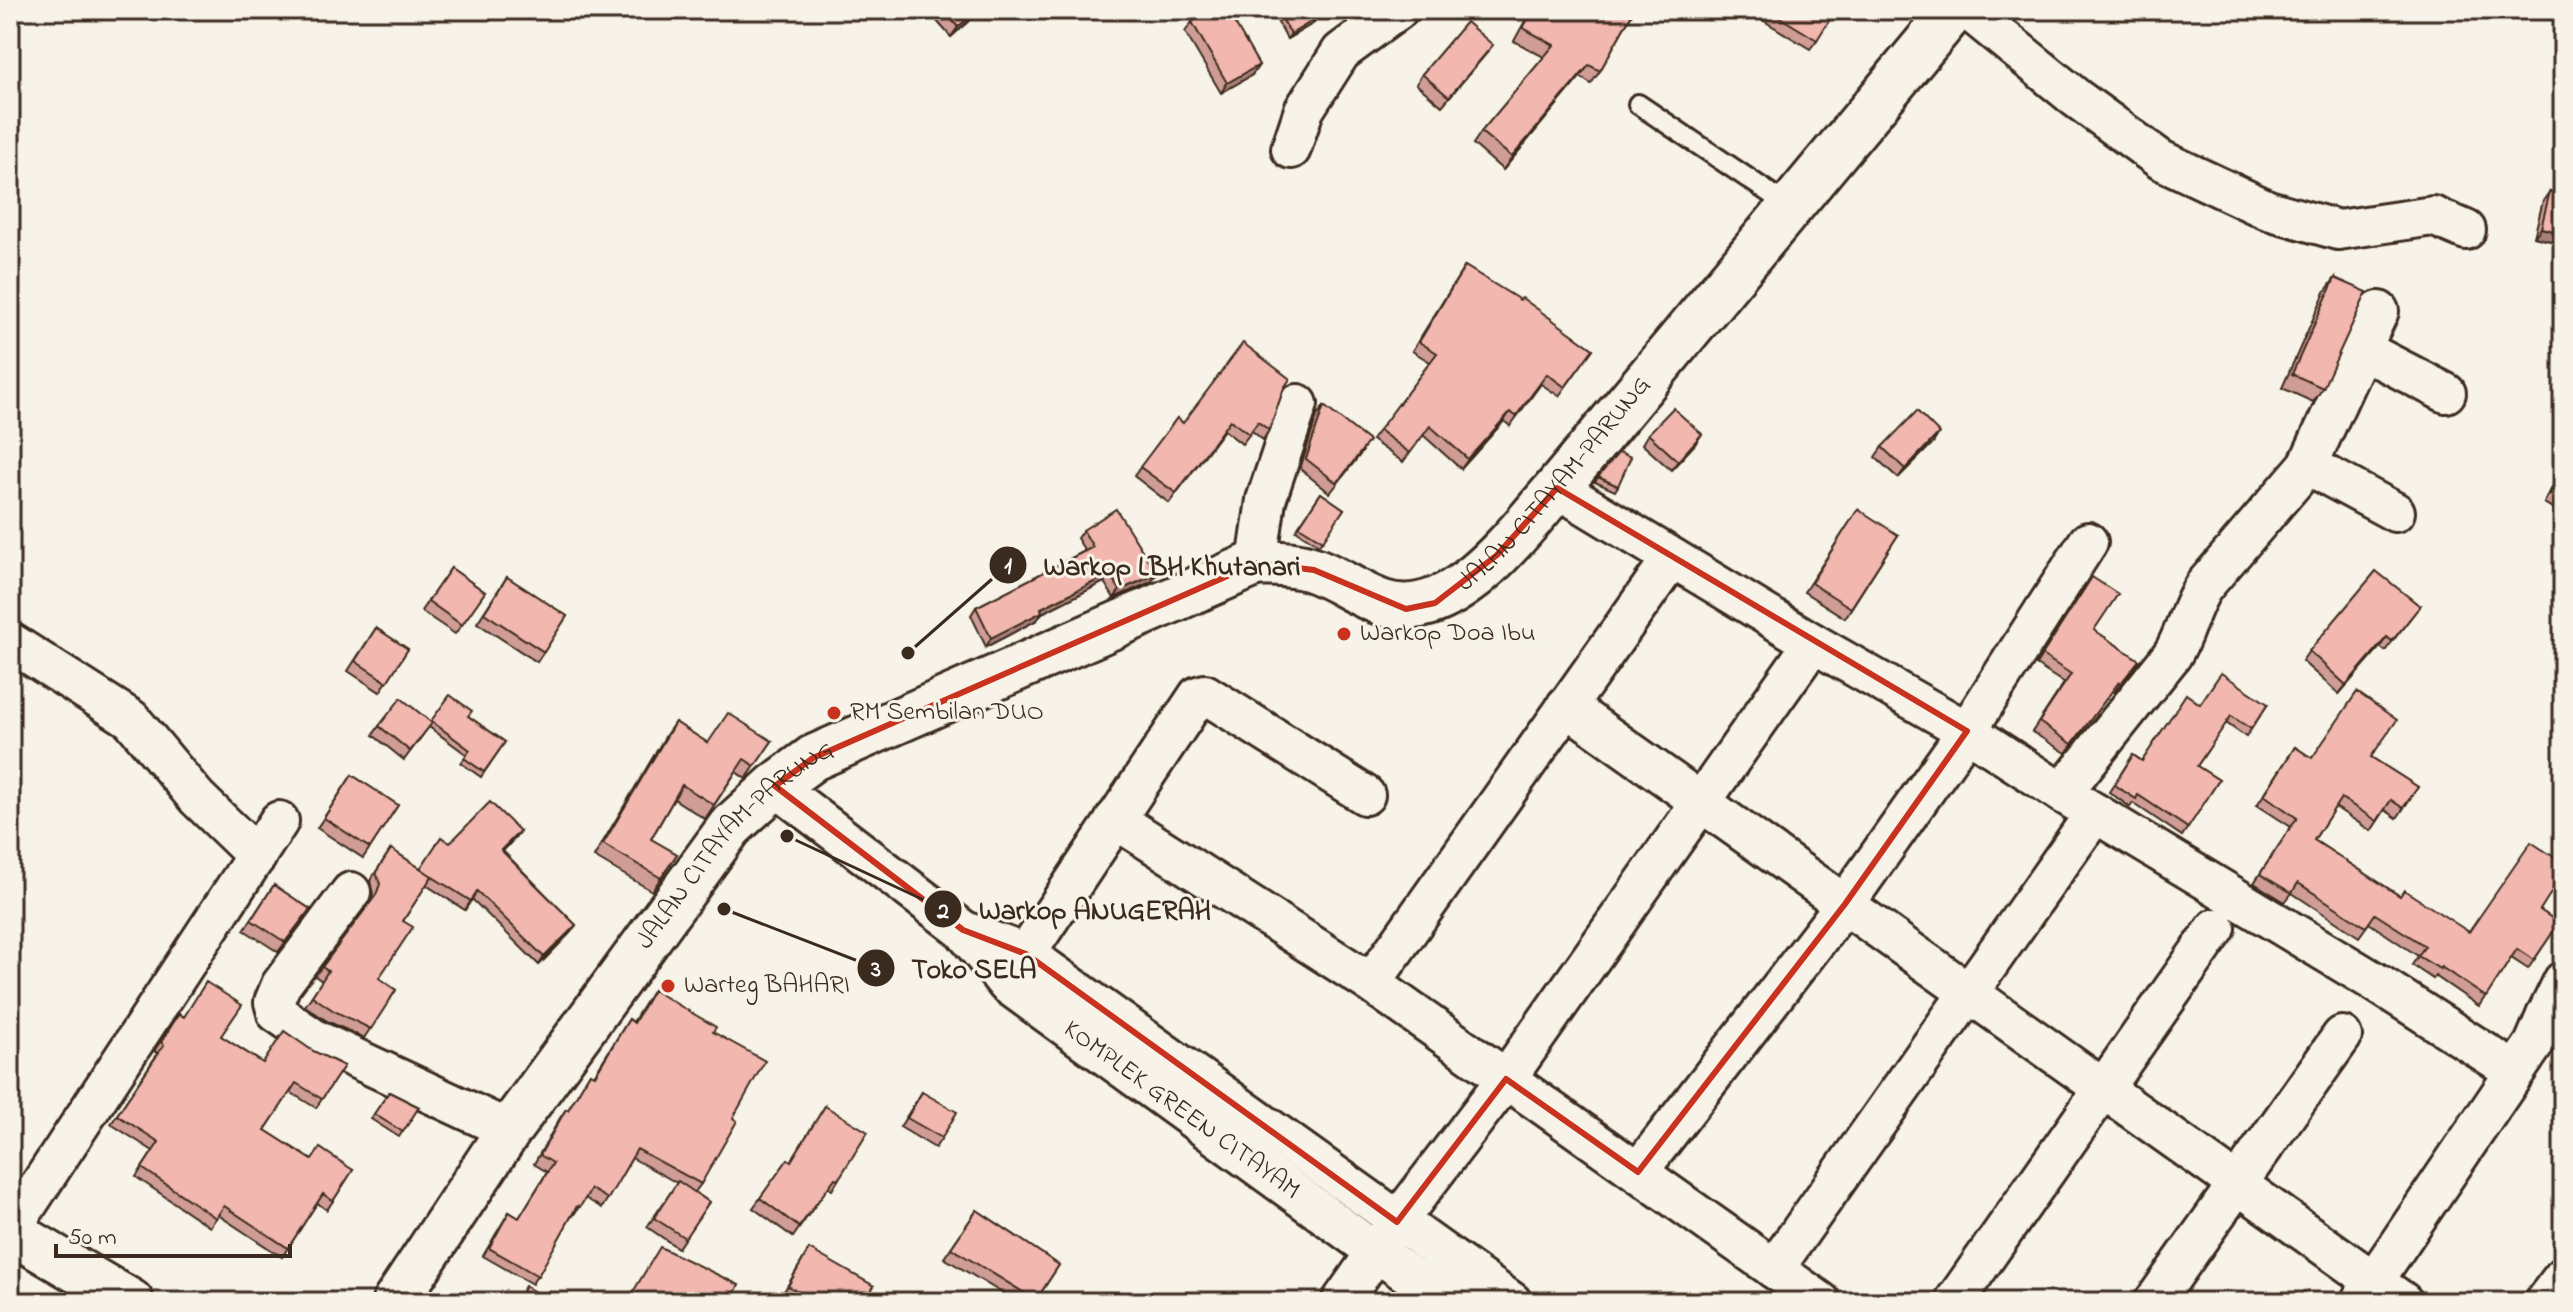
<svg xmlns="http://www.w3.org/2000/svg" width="2573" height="1312" viewBox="0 0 2573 1312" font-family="'Indie Flower',sans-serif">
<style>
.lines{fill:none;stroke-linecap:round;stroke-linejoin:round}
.service-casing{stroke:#3b2a1e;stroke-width:24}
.minor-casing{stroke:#3b2a1e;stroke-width:44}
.tertiary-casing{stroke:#3b2a1e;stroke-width:50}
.service{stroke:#f7f3e8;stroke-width:18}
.minor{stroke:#f7f3e8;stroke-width:38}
.tertiary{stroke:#f7f3e8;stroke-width:44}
.wall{fill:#d09d96;stroke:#3b2a1e;stroke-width:2}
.shaded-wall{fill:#a9807a;stroke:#3b2a1e;stroke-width:2}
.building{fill:#f2b7ae;stroke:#3b2a1e;stroke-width:2}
.marked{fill:none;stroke:#c8321e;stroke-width:6;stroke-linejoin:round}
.poi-dot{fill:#c8321e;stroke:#f7f3e8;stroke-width:3}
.labels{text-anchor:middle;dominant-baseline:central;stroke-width:6;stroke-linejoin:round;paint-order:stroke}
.street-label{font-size:26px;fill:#3b2a1e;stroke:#f7f3e8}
.poi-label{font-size:26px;fill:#3b2a1e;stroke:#f7f3e8;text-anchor:start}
.leader{fill:none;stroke:#3b2a1e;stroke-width:3}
.callout-dot{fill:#3b2a1e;stroke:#f7f3e8;stroke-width:3}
.mark-label{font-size:24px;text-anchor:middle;font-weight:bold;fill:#fff}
.callout-label{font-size:28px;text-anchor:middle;font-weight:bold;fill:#3b2a1e;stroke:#f7f3e8;stroke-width:6;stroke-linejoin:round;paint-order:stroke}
</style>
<rect width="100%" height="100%" fill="#f7f3e8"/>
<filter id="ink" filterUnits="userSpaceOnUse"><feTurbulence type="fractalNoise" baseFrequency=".0125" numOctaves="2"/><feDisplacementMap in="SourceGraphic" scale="16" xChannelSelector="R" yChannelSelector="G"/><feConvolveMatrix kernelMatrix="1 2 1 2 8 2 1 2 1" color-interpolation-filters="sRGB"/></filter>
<g filter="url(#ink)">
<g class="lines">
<g class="service-casing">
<polyline id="service" points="1638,104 1789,206"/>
</g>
<g class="minor-casing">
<g id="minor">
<polyline points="1968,10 2076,98 2161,160 2268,210 2338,230 2433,216 2466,230"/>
<polyline points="1291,149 1304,110 1341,52 1398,10"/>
<polyline points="2361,349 2446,393"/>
<polyline points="2308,465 2395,512"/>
<polyline points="1557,488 1813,643 1967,731 2062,793 2380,985 2514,1071"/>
<polyline points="1257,563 1266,500 1298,404"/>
<polyline points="10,642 131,719 197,798 257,856"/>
<polyline points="1566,706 2403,1302"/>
<path id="s1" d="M775,786l188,144 44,54 369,268 73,50"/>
<path d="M2062,793l110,-138c14,-22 17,-48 32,-69l104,-121 71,-154"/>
<polyline points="1115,819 1371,983 1821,1302"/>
<polyline points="351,892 281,985 274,1002 277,1013 316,1040 509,1130"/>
<polyline points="965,931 1026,954 1512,1302"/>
<polyline points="1026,954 1198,696 1205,694 1365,795"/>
<polyline points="1371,983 1672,558"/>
<polyline points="2546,1016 2563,981"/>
<polyline points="1638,1172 1845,904 1967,731 2088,542"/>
<polyline points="10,1231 279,821"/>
<polyline points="1774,1269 2095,813"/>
<polyline points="2361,1300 2534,1044 2546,1016 2563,1029"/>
<polyline points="1341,1302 1397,1222 1506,1079 1813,643"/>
<polyline points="1954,1302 2216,928"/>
<polyline points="2154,1302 2342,1036"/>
<polyline points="2544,1302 2563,1277"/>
</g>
</g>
<g class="tertiary-casing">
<g id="tertiary">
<polyline points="10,1231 131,1302"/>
<path id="s2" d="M395,1302l114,-172 221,-303 45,-41 38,-28 444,-195c18,1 37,0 54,6 25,8 47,26 72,34 69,23 134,-70 174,-115l397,-478"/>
</g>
</g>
<use href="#service" class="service"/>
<use href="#minor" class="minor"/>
<use href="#tertiary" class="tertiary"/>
</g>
<g class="wall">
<polygon points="929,10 981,10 951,37 928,11"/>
<polygon points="1126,10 1143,10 1134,19"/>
<polygon points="1271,10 1312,10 1317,18 1314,23 1287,39"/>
<polygon points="1531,10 1634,10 1600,71 1591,84 1580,77 1503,170 1473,144 1481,132 1544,57 1514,41"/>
<polygon points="1746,10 1830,10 1817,40 1810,49"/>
<polygon points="1192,22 1259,65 1252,75 1221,93 1185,32"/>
<polygon points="1486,54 1442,106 1416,84 1422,74"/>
<polygon points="2550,191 2563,195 2563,244 2534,237 2543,201"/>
<polygon points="1465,266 1593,349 1559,396 1541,384 1510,426 1504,421 1461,469 1423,435 1403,462 1372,440 1430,362 1412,351"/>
<polygon points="2335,278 2323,388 2313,402 2282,388 2325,292"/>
<polygon points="1284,388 1269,430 1263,440 1252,431 1242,444 1224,430 1169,503 1134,476 1177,418 1183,423"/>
<polygon points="1324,406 1363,451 1330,493 1300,469 1317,416"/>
<polygon points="1939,433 1933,443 1898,478 1875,457 1882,447"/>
<polygon points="1648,434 1695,444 1671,470 1642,444"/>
<polygon points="2563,466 2563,514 2544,503"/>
<polygon points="1598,477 1618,486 1615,491 1595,482"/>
<polygon points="1321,493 1344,509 1319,545 1296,530"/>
<polygon points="1852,519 1898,535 1845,618 1804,592"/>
<polygon points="1083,530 1157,574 1151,582 1114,598 1104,582 1042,613 1037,620 986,647 971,615 976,607 1085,551 1077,538"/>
<polygon points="451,568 485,592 455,634 421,611"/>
<polygon points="507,577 567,616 537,662 477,623"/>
<polygon points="2086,586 2094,630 2139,660 2114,692 2112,691 2066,753 2032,732 2064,683 2036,665"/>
<polygon points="2420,606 2385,651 2380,647 2339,694 2302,661 2309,651"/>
<polygon points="376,628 408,649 380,692 348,671"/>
<polygon points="2200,703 2268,704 2246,737 2226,723 2197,766 2219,780 2182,836 2133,803 2130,807 2109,792 2133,755 2142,761"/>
<polygon points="468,716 505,742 481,777 461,763 467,755 429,727 404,760 373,735 379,726 430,721"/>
<polygon points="675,722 708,743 772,741 746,779 736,772 705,819 674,799 651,839 677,854 652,891 594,857 666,735"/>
<polygon points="2295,747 2312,758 2371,757 2418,787 2397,818 2385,810 2371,831 2335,807 2314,840 2400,896 2469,932 2540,910 2559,923 2528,969 2511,958 2479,1006 2435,976 2433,979 2412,965 2418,956 2369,923 2359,937 2292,893 2285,902 2254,883 2291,827 2257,805"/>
<polygon points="352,775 398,805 363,858 317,828"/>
<polygon points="520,831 514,839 503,851 576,925 570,933 539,965 472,899 465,910 426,885 403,921 379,978 396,990 364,1038 327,1021 305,1006 322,981 315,976 369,903 373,894 370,881 391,849 420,868 450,843"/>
<polygon points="274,885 310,909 278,952 244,930"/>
<polygon points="653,990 713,1032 733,1118 701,1184 695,1192 709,1202 678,1248 647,1227 677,1183 632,1158 602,1208 585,1198 573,1216 572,1215 532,1284 483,1256 509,1212 519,1218 547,1172 534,1164 560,1118 566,1109 568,1110 590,1073 594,1075 629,1019 633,1022"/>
<polygon points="179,1014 221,1036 263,1063 313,1051 344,1066 316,1108 290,1092 265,1130 312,1160 353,1170 327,1210 317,1203 282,1257 218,1215 210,1227 136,1177 153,1151 111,1124 158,1053 154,1051"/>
<polygon points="389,1092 419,1107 399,1137 371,1119"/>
<polygon points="922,1092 942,1138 935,1148 900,1127"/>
<polygon points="825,1106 838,1180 832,1190 828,1187 793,1237 753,1208 788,1159 791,1161"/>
<polygon points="977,1210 1059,1265 1035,1302 1017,1302 944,1258"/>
<polygon points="809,1249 865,1302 794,1302 782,1295"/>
</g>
<g class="shaded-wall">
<polygon points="977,10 981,10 951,37 958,27"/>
<polygon points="1317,18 1314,23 1287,39 1291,34"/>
<polygon points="1259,65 1252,75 1221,93 1227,83"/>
<polygon points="1589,65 1580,77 1503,170 1512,157"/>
<polygon points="2541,228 2563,233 2563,244 2534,237"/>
<polygon points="1510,412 1504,421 1461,469 1468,459"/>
<polygon points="1939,433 1933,443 1898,478 1905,469"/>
<polygon points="1702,434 1695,444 1671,470 1678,461"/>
<polygon points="1110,574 1104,582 1042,613 1037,620 986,647 991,638 1041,608"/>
<polygon points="1157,574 1151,582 1114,598 1120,590"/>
<polygon points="2387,637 2380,647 2339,694 2346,685"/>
<polygon points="520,831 514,839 496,858 501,850"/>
<polygon points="576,925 570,933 539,965 544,957"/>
</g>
<g class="building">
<polygon points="943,10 977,10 958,27"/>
<polygon points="1212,10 1227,10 1259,65 1227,83 1192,22"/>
<polygon points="1277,10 1312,10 1317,18 1291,34"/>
<polygon points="1533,10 1634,10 1600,71 1589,65 1512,157 1481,132 1554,45 1523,28"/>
<polygon points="1768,10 1830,10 1834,13 1817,40"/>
<polygon points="1466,22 1493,45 1449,97 1422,74"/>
<polygon points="2550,191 2563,195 2563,233 2541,228"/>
<polygon points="1465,266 1520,300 1522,298 1593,349 1565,387 1547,374 1516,416 1510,412 1468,459 1430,426 1410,453 1379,430 1437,353 1419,342"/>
<polygon points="2335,278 2367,292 2323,388 2292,374"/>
<polygon points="1243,343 1290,379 1284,388 1269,430 1258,422 1249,434 1230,420 1176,493 1140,467 1177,418 1183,423"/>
<polygon points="1324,406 1369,441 1337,483 1306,459"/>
<polygon points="1673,408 1702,434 1678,461 1648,434"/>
<polygon points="1917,411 1939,433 1905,469 1882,447"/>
<polygon points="1619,452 1631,457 1618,486 1598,477"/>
<polygon points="2563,469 2563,500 2550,494"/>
<polygon points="1321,493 1344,509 1323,541 1299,526"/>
<polygon points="1116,509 1157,574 1120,590 1110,574 1041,608 1042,612 991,638 976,607 1093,547 1083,530"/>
<polygon points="1858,509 1898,535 1851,608 1811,583"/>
<polygon points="451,568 485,592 462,625 428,601"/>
<polygon points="2376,571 2420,606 2392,641 2387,637 2346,685 2309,651"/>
<polygon points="507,577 567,616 544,652 484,613"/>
<polygon points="2092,577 2118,594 2094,630 2139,660 2121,683 2119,682 2072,744 2039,722 2071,674 2042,655"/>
<polygon points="376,628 408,649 387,682 355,661"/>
<polygon points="2221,673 2268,704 2251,729 2231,716 2197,766 2219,780 2188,828 2138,795 2136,799 2114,785 2133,755 2142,761 2186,694 2200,704"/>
<polygon points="2357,692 2397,720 2371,757 2418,787 2403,808 2391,800 2377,821 2341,798 2314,840 2400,896 2404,890 2469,932 2531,842 2563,863 2563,874 2540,910 2559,923 2534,960 2517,949 2486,997 2441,967 2440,969 2418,956 2425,946 2375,914 2366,927 2298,883 2292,893 2260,874 2297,818 2264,795 2295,747 2312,758"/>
<polygon points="450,695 472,711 468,716 505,742 484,772 464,758 470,750 431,721"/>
<polygon points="401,698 432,723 410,751 379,726"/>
<polygon points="728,713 772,741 755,766 744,759 714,805 682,785 651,839 677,854 661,878 603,844 675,722 708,743"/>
<polygon points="352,775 398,805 370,848 324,818"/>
<polygon points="490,802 520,831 501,850 576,925 544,957 477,891 471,901 420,869 441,837 450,843"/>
<polygon points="391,849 432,876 403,921 413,927 379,978 396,990 371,1029 334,1011 312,996 328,971 322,967 376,895 380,884 376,872"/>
<polygon points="274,885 310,909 285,942 251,920"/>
<polygon points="206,982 242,1005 221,1036 263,1063 284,1031 313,1051 344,1066 322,1099 296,1083 265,1130 312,1160 320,1148 353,1170 333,1201 323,1194 288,1248 224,1206 216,1218 142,1168 159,1142 117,1115 164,1045 161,1042 179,1014 184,1017"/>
<polygon points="653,990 716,1027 713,1032 765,1061 733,1118 737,1121 701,1184 637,1149 608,1199 591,1189 580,1207 577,1206 538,1276 489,1248 509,1212 519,1218 553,1163 540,1155 566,1109 568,1110 590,1073 595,1075 629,1019 634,1023"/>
<polygon points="389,1092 419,1107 403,1132 374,1114"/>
<polygon points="922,1092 957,1112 942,1138 907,1118"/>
<polygon points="825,1106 868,1132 838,1180 835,1178 799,1227 760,1198 788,1159 791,1161"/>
<polygon points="678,1181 709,1202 685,1238 654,1218"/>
<polygon points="977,1210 1059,1265 1036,1300 951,1248"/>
<polygon points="660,1247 739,1285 730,1302 627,1302"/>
<polygon points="809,1249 874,1286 865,1302 817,1302 788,1286"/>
<polygon points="525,1286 552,1302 516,1302"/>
</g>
</g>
<path class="marked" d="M1557,488l410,243 -122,173 -207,268 -132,-93 -109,143 -371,-268 -63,-24 -188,-144 38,-28 444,-195 57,7 92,39 29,-6 62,-48z"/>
<g class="poi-dot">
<circle cx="1344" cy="634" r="8"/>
<circle cx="834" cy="713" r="8"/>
<circle cx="668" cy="986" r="8"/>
</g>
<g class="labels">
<g class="street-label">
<text stroke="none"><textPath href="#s2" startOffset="1530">JALAN CITAYAM-PARUNG</textPath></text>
<text stroke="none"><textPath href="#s2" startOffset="572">JALAN CITAYAM-PARUNG</textPath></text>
<text stroke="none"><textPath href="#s1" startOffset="522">KOMPLEK GREEN CITAYAM</textPath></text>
</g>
<g class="poi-label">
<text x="1360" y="634">Warkop Doa Ibu</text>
<text x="850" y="713">RM Sembilan DUO</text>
<text x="684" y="986">Warteg BAHARI</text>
</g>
</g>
<path class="leader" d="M908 653L1008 565M787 836L943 909M724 909L876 968"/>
<g class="callout-dot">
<circle cx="908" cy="653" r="8"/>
<circle cx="787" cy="836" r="8"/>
<circle cx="724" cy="909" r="8"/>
<circle cx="1008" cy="565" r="20"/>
<circle cx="943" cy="909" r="20"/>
<circle cx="876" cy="968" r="20"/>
</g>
<g class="mark-label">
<text x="1008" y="573">1</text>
<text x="943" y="918">2</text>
<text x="876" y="976">3</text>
</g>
<g class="callout-label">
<text x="1172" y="575">Warkop LBH Khutanari</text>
<text x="1095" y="919">Warkop ANUGERAH</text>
<text x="974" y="978">Toko SELA</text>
</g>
<rect width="2573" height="1312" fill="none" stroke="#f7f3e8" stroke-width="40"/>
<rect x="20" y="20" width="2533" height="1272" fill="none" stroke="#3b2a1e" stroke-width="3" filter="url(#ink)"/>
<path d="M56 1244v12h234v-12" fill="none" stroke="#3b2a1e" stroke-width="4"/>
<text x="68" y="1244" font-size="24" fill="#3b2a1e" stroke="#f7f3e8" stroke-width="6" paint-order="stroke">50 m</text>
</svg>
